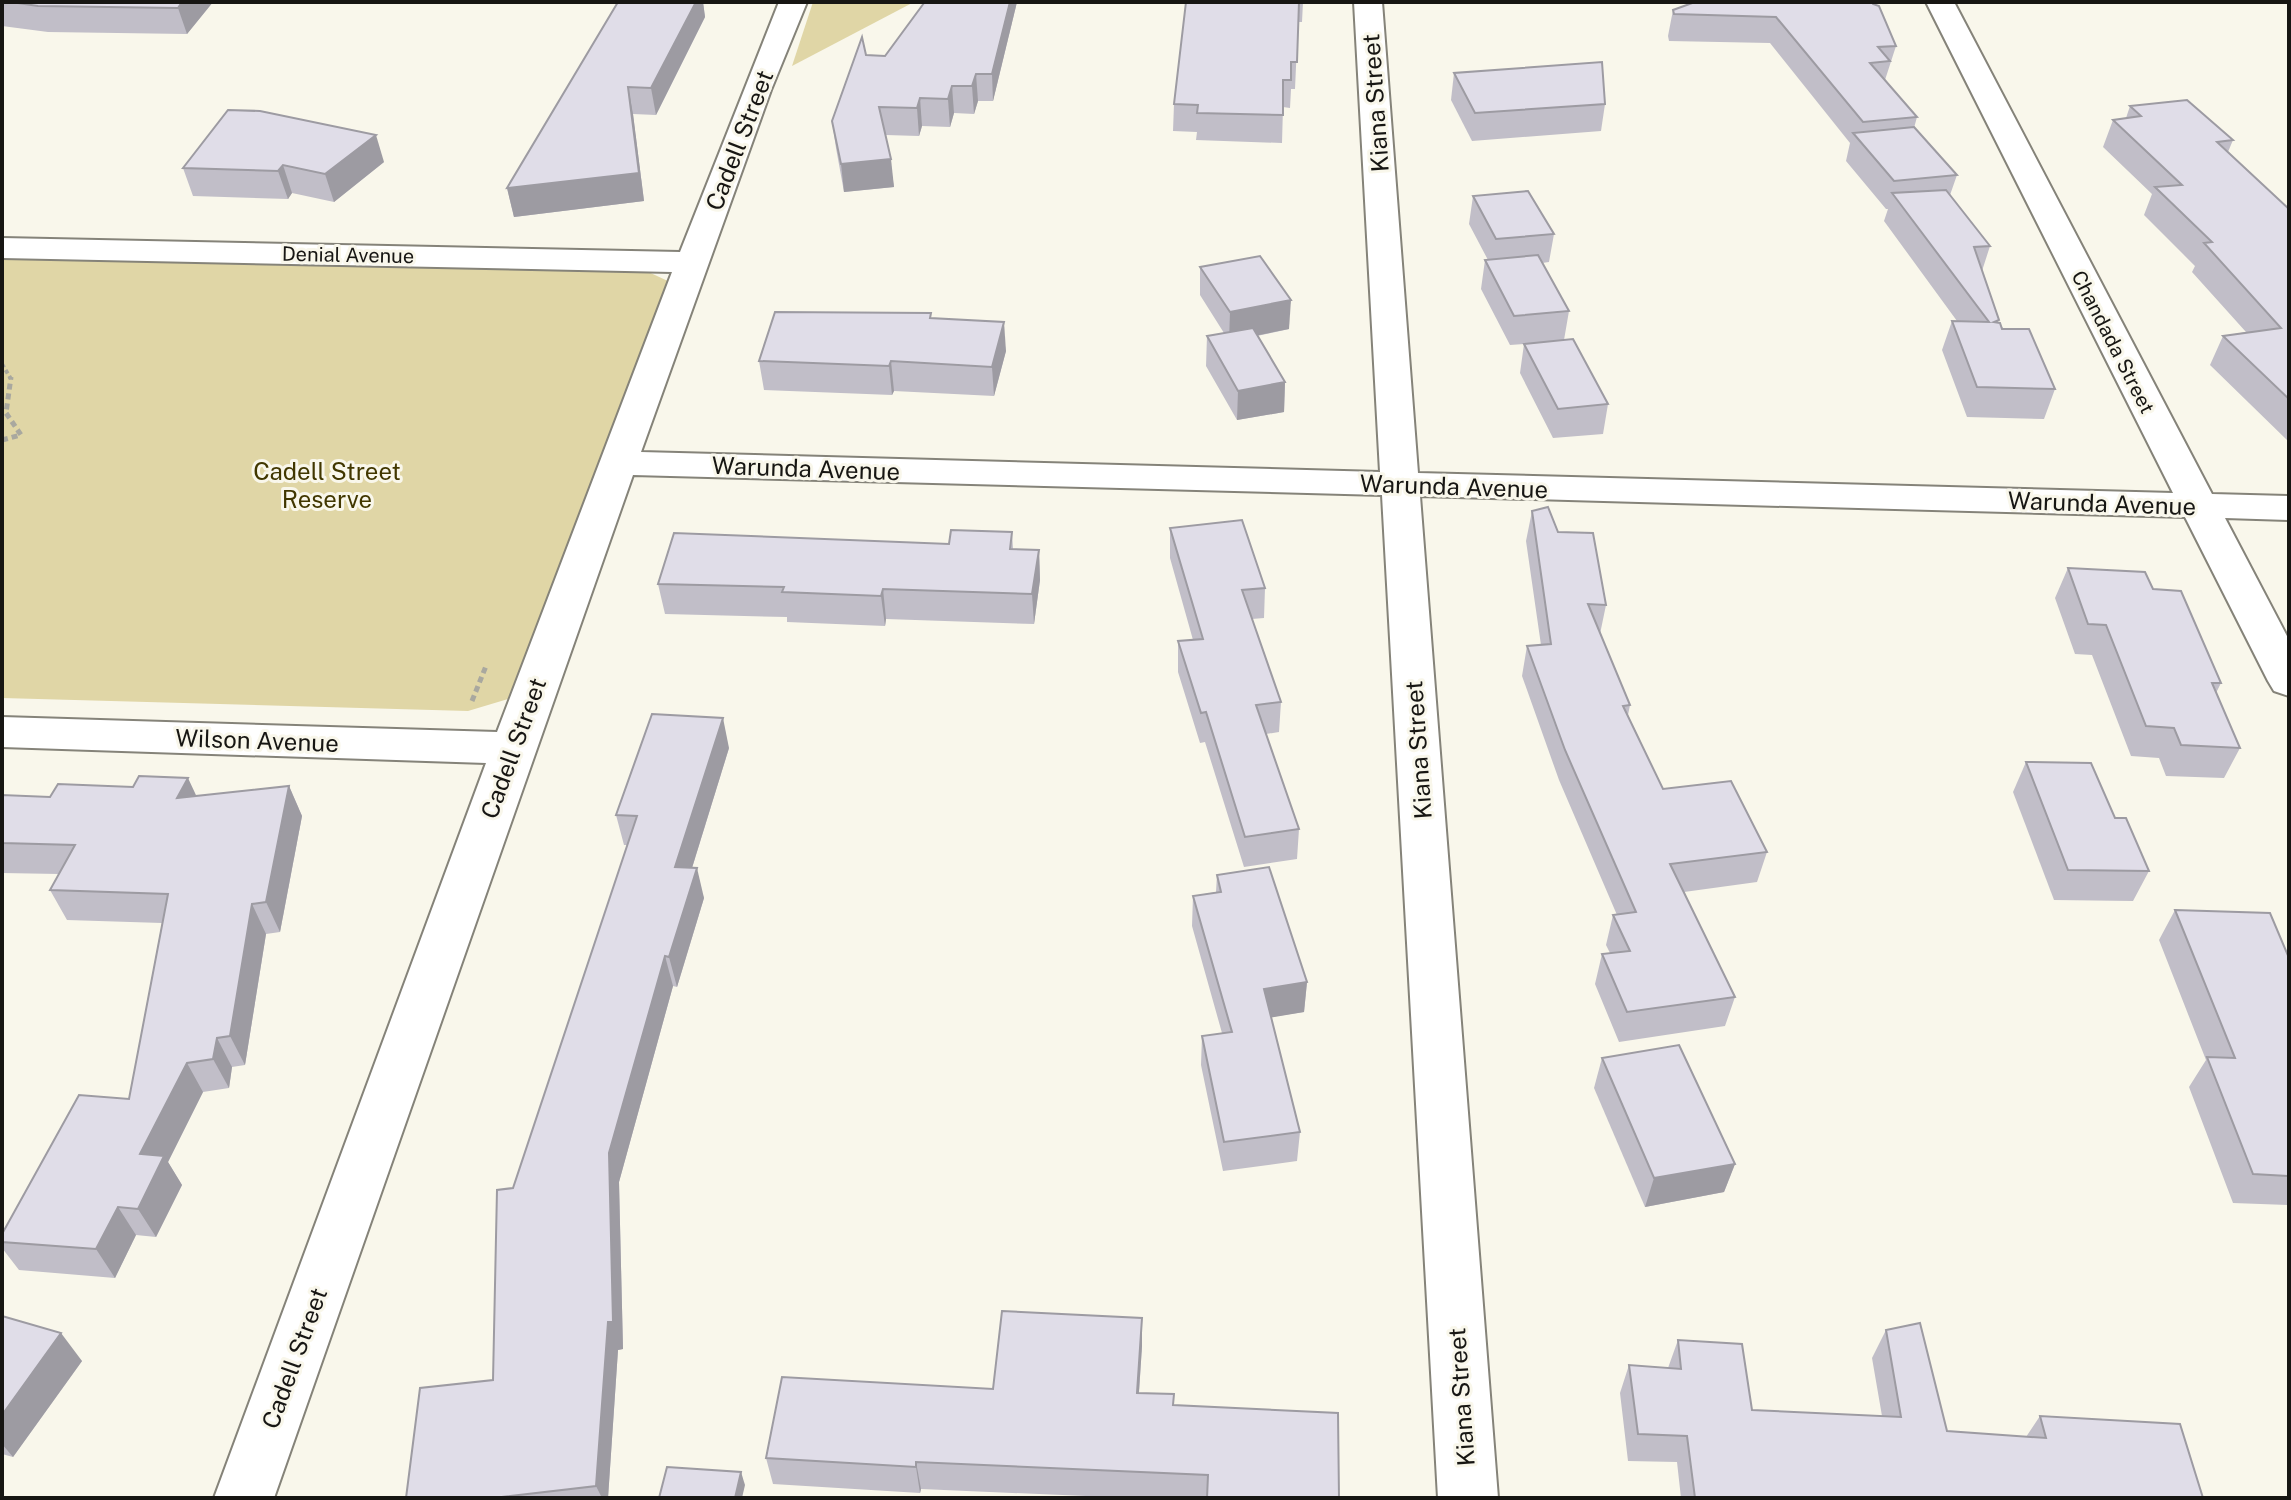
<svg xmlns="http://www.w3.org/2000/svg" width="2291" height="1500" viewBox="0 0 2291 1500" font-family="'Public Sans',sans-serif">
<style>
.green{fill:#e0d6a6}
.lines{fill:none;stroke-linecap:round;stroke-linejoin:round}
.minor-casing{stroke:#858379;stroke-width:4}
.path-far1{stroke:#a9a89f;stroke-width:4;stroke-dasharray:4 3;stroke-linecap:butt}
.path{stroke:#a9a89f;stroke-width:5;stroke-dasharray:6 4;stroke-linecap:butt}
.minor{fill:#fff;fill-rule:evenodd}
.wall{fill:#c1bec8}
.shaded-wall{fill:#9d9ba2}
.building{fill:#e0dde8;stroke:#9d9ba2;stroke-width:2}
.labels{text-anchor:middle;dominant-baseline:central;stroke-width:6;stroke-linejoin:round;paint-order:stroke}
.far-street-label{font-size:20px;fill:#171613;stroke:#f9f7eb}
.street-label{font-size:24px;fill:#171613;stroke:#f9f7eb}
.park-label{font-size:24px;fill:#413700;stroke:#f9f7eb}
</style>
<rect width="100%" height="100%" fill="#f9f7eb"/>
<g class="green">
<polygon points="813,2 914,2 792,66"/>
<polygon points="2,256 642,269 670,282 508,699 468,711 2,698"/>
</g>
<g class="lines">
<g class="minor-casing">
<polygon id="minor" points="779,2 807,2 771,90 641,452 1380,472 1354,2 1382,2 1418,473 2173,493 1926,2 1954,2 2212,494 2289,496 2289,520 2225,518 2289,640 2289,696 2274,691 2268,681 2185,517 1420,496 1498,1498 1438,1498 1382,495 633,475 274,1498 214,1498 486,763 2,747 2,717 497,732 672,272 2,258 2,238 680,252"/>
</g>
<polyline class="path-far1" points="2,364 11,379"/>
<g class="path">
<polyline points="2,440 21,435 6,413 11,377"/>
<polyline points="472,701 486,666"/>
</g>
<use href="#minor" class="minor"/>
</g>
<g class="wall">
<polygon points="2,2 213,2 187,34 48,32 2,26"/>
<polygon points="618,2 703,2 705,17 656,115 633,114 644,201 514,217 507,188"/>
<polygon points="927,2 1017,2 993,101 978,101 974,114 954,113 950,127 922,126 919,136 886,135 894,187 844,192 836,148 832,121 866,55 885,56"/>
<polygon points="1186,2 1303,2 1302,22 1298,22 1295,89 1291,89 1290,108 1283,107 1282,143 1196,140 1197,132 1173,131 1174,104"/>
<polygon points="1872,2 1896,46 1885,80 1917,117 1914,128 1957,175 1950,195 1990,246 1982,271 1998,322 2055,389 2044,419 1967,417 1942,350 1952,321 1957,321 1884,221 1888,209 1886,209 1846,161 1850,143 1770,43 1669,41 1668,36 1673,10"/>
<polygon points="1454,73 1605,104 1601,131 1472,141 1451,100"/>
<polygon points="2130,106 2233,140 2228,152 2289,209 2289,442 2210,365 2223,336 2246,332 2192,272 2195,266 2144,215 2152,194 2103,147 2113,120 2126,118"/>
<polygon points="384,162 334,202 292,193 288,199 193,196 183,168"/>
<polygon points="1473,196 1554,234 1549,262 1542,263 1569,311 1564,340 1608,404 1603,434 1553,438 1520,373 1524,344 1510,345 1481,289 1485,260 1488,260 1469,224"/>
<polygon points="1200,267 1289,329 1257,336 1285,382 1284,412 1237,420 1206,366 1207,336 1224,333 1200,295"/>
<polygon points="932,318 1006,351 994,396 894,391 892,395 764,390 759,361"/>
<polygon points="1532,511 1558,532 1606,605 1600,634 1630,705 1628,715 1663,789 1767,852 1757,882 1684,892 1735,997 1725,1026 1619,1042 1595,984 1602,954 1610,953 1606,945 1613,915 1617,915 1559,780 1522,676 1527,646 1541,645 1526,541"/>
<polygon points="1170,528 1265,588 1264,618 1252,619 1281,702 1279,732 1266,734 1299,829 1297,859 1244,867 1205,742 1200,743 1178,672 1178,641 1193,640 1170,558"/>
<polygon points="1012,532 1013,549 1039,550 1040,580 1034,624 886,619 885,626 787,622 787,617 665,614 658,584 949,544"/>
<polygon points="2068,568 2153,589 2221,683 2216,693 2240,748 2224,778 2166,776 2159,758 2131,756 2092,655 2075,654 2055,598"/>
<polygon points="729,748 692,868 704,898 677,987 673,986 619,1182 623,1349 618,1350 608,1498 406,1498 493,1380 628,845 624,845 616,815"/>
<polygon points="2026,762 2115,818 2149,871 2133,901 2054,900 2013,792"/>
<polygon points="289,786 302,816 280,932 266,934 245,1065 232,1067 229,1088 203,1092 168,1162 182,1185 156,1237 136,1235 115,1278 19,1270 2,1248 2,1234 129,1099 162,923 67,920 50,890 59,874 2,873 2,795 50,797 196,796"/>
<polygon points="1217,875 1307,982 1304,1012 1271,1017 1300,1132 1297,1161 1223,1171 1201,1065 1202,1036 1222,1033 1192,926 1193,896 1216,892"/>
<polygon points="2175,910 2289,958 2289,1205 2233,1203 2189,1087 2206,1060 2159,940"/>
<polygon points="1602,1058 1735,1164 1724,1192 1645,1207 1594,1088"/>
<polygon points="2,1316 82,1361 13,1457 2,1454"/>
<polygon points="1142,1318 1142,1346 1139,1393 1174,1405 1339,1498 1132,1498 921,1489 920,1493 773,1484 766,1458 993,1389"/>
<polygon points="1886,1330 1947,1431 2026,1437 2040,1416 2203,1498 1681,1498 1677,1462 1628,1461 1620,1393 1629,1365 1668,1368 1678,1340 1752,1410 1882,1416 1872,1358"/>
</g>
<g class="shaded-wall">
<polygon points="182,2 213,2 187,34 178,8"/>
<polygon points="696,2 703,2 705,17 656,115 651,88"/>
<polygon points="1010,2 1017,2 993,101 992,74"/>
<polygon points="976,74 978,101 974,114 972,86"/>
<polygon points="952,86 954,113 950,127 948,99"/>
<polygon points="628,87 633,114 644,201 514,217 507,188"/>
<polygon points="920,98 922,126 919,136 917,108"/>
<polygon points="376,135 384,162 334,202 325,174"/>
<polygon points="891,159 894,187 844,192 841,164"/>
<polygon points="283,165 292,193 288,199 278,171"/>
<polygon points="1291,300 1289,329 1229,341 1230,312"/>
<polygon points="1004,322 1006,351 994,396 992,367"/>
<polygon points="891,361 894,391 892,395 889,366"/>
<polygon points="1285,382 1284,412 1237,420 1238,391"/>
<polygon points="1039,550 1040,580 1034,624 1032,594"/>
<polygon points="883,589 886,619 885,626 881,596"/>
<polygon points="723,718 729,748 683,897 675,867"/>
<polygon points="188,778 202,808 177,798"/>
<polygon points="289,786 302,816 280,932 266,902"/>
<polygon points="697,868 704,898 677,987 669,957"/>
<polygon points="252,904 266,934 245,1065 230,1036"/>
<polygon points="665,956 673,986 619,1182 623,1349 618,1350 608,1498 602,1498 596,1486 609,1153"/>
<polygon points="1307,982 1304,1012 1262,1019 1264,989"/>
<polygon points="217,1038 232,1067 229,1088 213,1059"/>
<polygon points="187,1063 203,1092 168,1162 182,1185 156,1237 138,1209 140,1154"/>
<polygon points="1735,1164 1724,1192 1645,1207 1654,1178"/>
<polygon points="118,1207 136,1235 115,1278 96,1249"/>
<polygon points="1142,1318 1142,1346 1137,1420 1137,1393"/>
<polygon points="61,1333 82,1361 13,1457 2,1444 2,1415"/>
<polygon points="916,1462 921,1489 920,1493 916,1467"/>
<polygon points="741,1472 745,1485 742,1498 735,1498"/>
</g>
<g class="building">
<polygon points="11,2 182,2 178,8 38,6"/>
<polygon points="618,2 696,2 651,88 628,87 639,173 507,188"/>
<polygon points="927,2 1010,2 992,74 976,74 972,86 952,86 948,99 920,98 917,108 879,107 891,159 841,164 832,121 862,37 866,55 885,56 924,3"/>
<polygon points="1186,2 1299,2 1297,62 1291,62 1291,80 1283,80 1283,115 1197,113 1198,105 1174,104"/>
<polygon points="1695,2 1872,2 1873,4 1879,6 1896,46 1878,47 1890,61 1870,63 1917,117 1863,122 1776,17 1674,14 1673,10"/>
<polygon points="1602,62 1605,104 1475,113 1454,73"/>
<polygon points="2187,100 2233,140 2217,142 2289,209 2289,399 2223,336 2281,328 2204,243 2212,242 2155,187 2182,185 2113,120 2141,116 2130,106"/>
<polygon points="228,110 260,111 376,135 325,174 283,165 278,171 183,168"/>
<polygon points="1914,127 1957,175 1894,181 1853,133"/>
<polygon points="1946,190 1990,246 1974,247 1999,320 1994,322 2000,323 2002,329 2029,329 2055,389 1977,387 1952,321 1989,322 1892,193"/>
<polygon points="1528,191 1554,234 1496,239 1473,196"/>
<polygon points="1538,255 1569,311 1514,316 1485,260"/>
<polygon points="1260,256 1291,300 1230,312 1200,267"/>
<polygon points="775,312 931,313 930,318 1004,322 992,367 891,361 889,366 759,361"/>
<polygon points="1253,328 1285,382 1238,391 1207,336"/>
<polygon points="1573,339 1608,404 1558,409 1524,344"/>
<polygon points="1548,507 1558,532 1593,533 1606,605 1588,604 1630,705 1623,706 1663,789 1731,781 1767,852 1670,864 1735,997 1627,1012 1602,954 1630,951 1613,915 1636,912 1565,750 1527,646 1551,644 1532,511"/>
<polygon points="1242,520 1265,588 1242,590 1281,702 1256,705 1299,829 1245,837 1206,712 1201,713 1178,641 1203,639 1170,528"/>
<polygon points="951,530 1012,532 1010,549 1039,550 1032,594 883,589 881,596 782,592 784,587 658,584 674,533 949,544"/>
<polygon points="2068,568 2145,572 2153,589 2181,591 2221,683 2212,683 2240,748 2181,745 2174,728 2146,726 2106,625 2088,624"/>
<polygon points="652,714 723,718 675,867 697,868 669,957 665,956 609,1153 613,1322 608,1322 596,1486 493,1498 406,1498 420,1388 493,1380 497,1190 513,1188 637,816 616,815"/>
<polygon points="2026,762 2091,763 2115,818 2126,818 2149,871 2068,870"/>
<polygon points="139,776 188,778 177,798 289,786 266,902 252,904 230,1036 217,1038 213,1059 187,1063 140,1154 164,1156 138,1209 118,1207 96,1249 2,1242 2,1234 79,1095 129,1099 168,894 50,890 75,845 2,843 2,795 50,797 58,784 133,787"/>
<polygon points="1269,867 1307,982 1264,989 1300,1132 1224,1142 1202,1036 1232,1032 1193,896 1221,892 1217,875"/>
<polygon points="2175,910 2270,913 2289,958 2289,1176 2253,1174 2207,1057 2235,1058"/>
<polygon points="1679,1045 1735,1164 1654,1178 1602,1058"/>
<polygon points="1002,1311 1142,1318 1137,1393 1174,1394 1173,1405 1338,1413 1339,1498 1207,1498 1208,1475 916,1462 916,1467 766,1458 782,1377 993,1389"/>
<polygon points="2,1316 61,1333 2,1415"/>
<polygon points="1920,1323 1947,1431 2046,1438 2040,1416 2180,1424 2203,1498 1695,1498 1687,1436 1638,1434 1629,1365 1681,1369 1678,1340 1742,1344 1752,1410 1901,1417 1886,1330"/>
<polygon points="667,1467 741,1472 735,1498 659,1498"/>
</g>
<g class="labels">
<g class="far-street-label">
<text transform="translate(348 255) rotate(1)">Denial Avenue</text>
<text transform="translate(2113 342) rotate(63)">Chandada Street</text>
</g>
<g class="street-label">
<text transform="translate(1375 103) rotate(-94)">Kiana Street</text>
<text transform="translate(739 140) rotate(-69)">Cadell Street</text>
<text transform="translate(806 468) rotate(2)">Warunda Avenue</text>
<text transform="translate(1454 486) rotate(2)">Warunda Avenue</text>
<text transform="translate(2102 503) rotate(2)">Warunda Avenue</text>
<text transform="translate(257 740) rotate(2)">Wilson Avenue</text>
<text transform="translate(513 748) rotate(-70)">Cadell Street</text>
<text transform="translate(1418 750) rotate(-94)">Kiana Street</text>
<text transform="translate(294 1358) rotate(-70)">Cadell Street</text>
<text transform="translate(1461 1397) rotate(-94)">Kiana Street</text>
</g>
<g class="park-label">
<text x="327" y="471">Cadell Street<tspan x="327" dy="28">Reserve</tspan></text>
</g>
</g>
<rect width="2291" height="1500" fill="none" stroke="#171613" stroke-width="8"/>
</svg>
